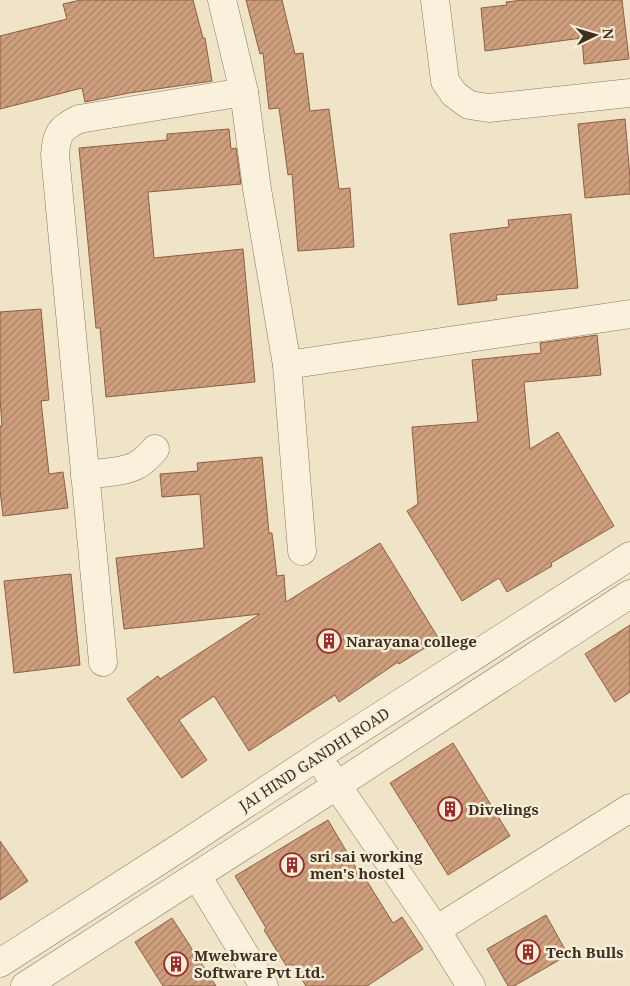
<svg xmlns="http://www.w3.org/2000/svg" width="630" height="986" viewBox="0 0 630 986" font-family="'Noto Serif',serif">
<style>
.building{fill:url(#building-hatch);stroke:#8d5f41}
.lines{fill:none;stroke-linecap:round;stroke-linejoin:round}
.minor-casing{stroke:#8d765c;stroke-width:29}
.minor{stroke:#faf1dc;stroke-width:28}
.labels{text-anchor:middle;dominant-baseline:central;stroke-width:5;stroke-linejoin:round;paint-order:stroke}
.poi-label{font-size:15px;font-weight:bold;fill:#3d2e20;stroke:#f7eed8;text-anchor:start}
.street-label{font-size:15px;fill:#3d2e20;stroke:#f7eed8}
</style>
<defs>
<pattern id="building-hatch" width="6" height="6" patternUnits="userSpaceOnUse" patternTransform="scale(1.25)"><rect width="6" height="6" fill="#cf9f7d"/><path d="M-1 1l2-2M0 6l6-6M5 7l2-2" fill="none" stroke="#a98266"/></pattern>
</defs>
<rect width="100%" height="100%" fill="#f0e4c8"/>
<g class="building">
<polygon points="81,0 193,0 203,38 205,38 212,81 129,93 85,102 82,88 0,109 0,36 67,19 63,4"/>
<polygon points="246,0 282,0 295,54 303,53 310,111 329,109 339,189 350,188 354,247 298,251 292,174 288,175 279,108 269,109 263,53 260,54"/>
<polygon points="524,0 622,0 629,59 584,64 582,38 485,51 481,8 507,5 506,2"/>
<polygon points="625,119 630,177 630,194 585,198 578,124"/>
<polygon points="229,129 231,149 236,148 241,184 148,192 154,258 243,249 255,382 106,397 100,328 96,328 79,148 167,140 167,134"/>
<polygon points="571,214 578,288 496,295 497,300 458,305 450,234 509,227 508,220"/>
<polygon points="41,309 49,400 41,401 49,474 63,472 68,508 3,516 0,490 0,426 2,426 0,398 0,312"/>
<polygon points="597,335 601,375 524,382 530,449 558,432 614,526 551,563 552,566 507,592 499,578 462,601 407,511 418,504 412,427 478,422 472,360 541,353 540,343"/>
<polygon points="262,457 269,533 272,533 277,576 284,575 286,602 380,543 439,639 399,664 398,662 339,702 335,695 249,751 214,696 179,720 207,760 182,778 127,699 158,676 160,679 260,614 124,629 116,558 204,548 200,494 162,497 160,474 198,471 197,463"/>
<polygon points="71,574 80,665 14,673 4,581"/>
<polygon points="630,625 630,692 615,702 585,654"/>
<polygon points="453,743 510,836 448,875 390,783"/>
<polygon points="328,820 358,871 360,870 393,923 402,917 423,949 367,986 306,986 292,964 287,967 264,930 266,928 235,876"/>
<polygon points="0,841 28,881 0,900"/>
<polygon points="546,915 568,955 514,986 508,986 487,949"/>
<polygon points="172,918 216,986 163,986 135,942"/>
</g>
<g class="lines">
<g class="minor-casing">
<g id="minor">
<polyline points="222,0 244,92 257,189 287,365 302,551"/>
<polyline points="435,0 445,81 454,94 469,105 489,108 630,93"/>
<polyline points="287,365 630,314"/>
<path d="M85,475c14,-2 41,-3 52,-10 7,-4 13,-10 18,-16"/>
<path d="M103,662l-48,-507c2,-22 4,-26 24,-36l165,-27"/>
<polyline points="327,771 436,930 471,986"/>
<polyline points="197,876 264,986"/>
<polyline points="436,930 630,808"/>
<polyline points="0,963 179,848 318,756 630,556"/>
<polyline points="25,986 336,786 630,594"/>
</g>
</g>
<use href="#minor" class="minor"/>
</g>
<defs>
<g id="building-ring" transform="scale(1.25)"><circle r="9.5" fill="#f7eed8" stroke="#9e2a2b" stroke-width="1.5"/><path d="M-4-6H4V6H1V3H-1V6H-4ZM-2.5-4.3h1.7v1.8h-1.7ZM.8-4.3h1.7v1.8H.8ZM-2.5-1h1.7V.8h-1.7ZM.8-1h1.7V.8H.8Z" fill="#9e2a2b"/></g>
</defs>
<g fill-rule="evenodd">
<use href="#building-ring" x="329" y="641"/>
<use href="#building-ring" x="450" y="809"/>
<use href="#building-ring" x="292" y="865"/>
<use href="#building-ring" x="528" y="952"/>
<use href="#building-ring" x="176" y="964"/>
</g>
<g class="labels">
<g class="poi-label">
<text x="346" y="641">Narayana college</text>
<text x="468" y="809">Divelings</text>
<text x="310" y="856">sri sai working<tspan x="310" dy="17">men's hostel</tspan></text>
<text x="546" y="952">Tech Bulls</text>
<text x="194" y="955">Mwebware<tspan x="194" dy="17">Software Pvt Ltd.</tspan></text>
</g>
<g class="street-label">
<text transform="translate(314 759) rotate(-33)">JAI HIND GANDHI ROAD</text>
</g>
</g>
<g transform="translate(595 35) rotate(85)" stroke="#f7eed8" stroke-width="4" paint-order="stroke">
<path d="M0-4L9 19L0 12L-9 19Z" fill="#3d2e20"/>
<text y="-8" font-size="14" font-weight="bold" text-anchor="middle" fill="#3d2e20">N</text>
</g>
</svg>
